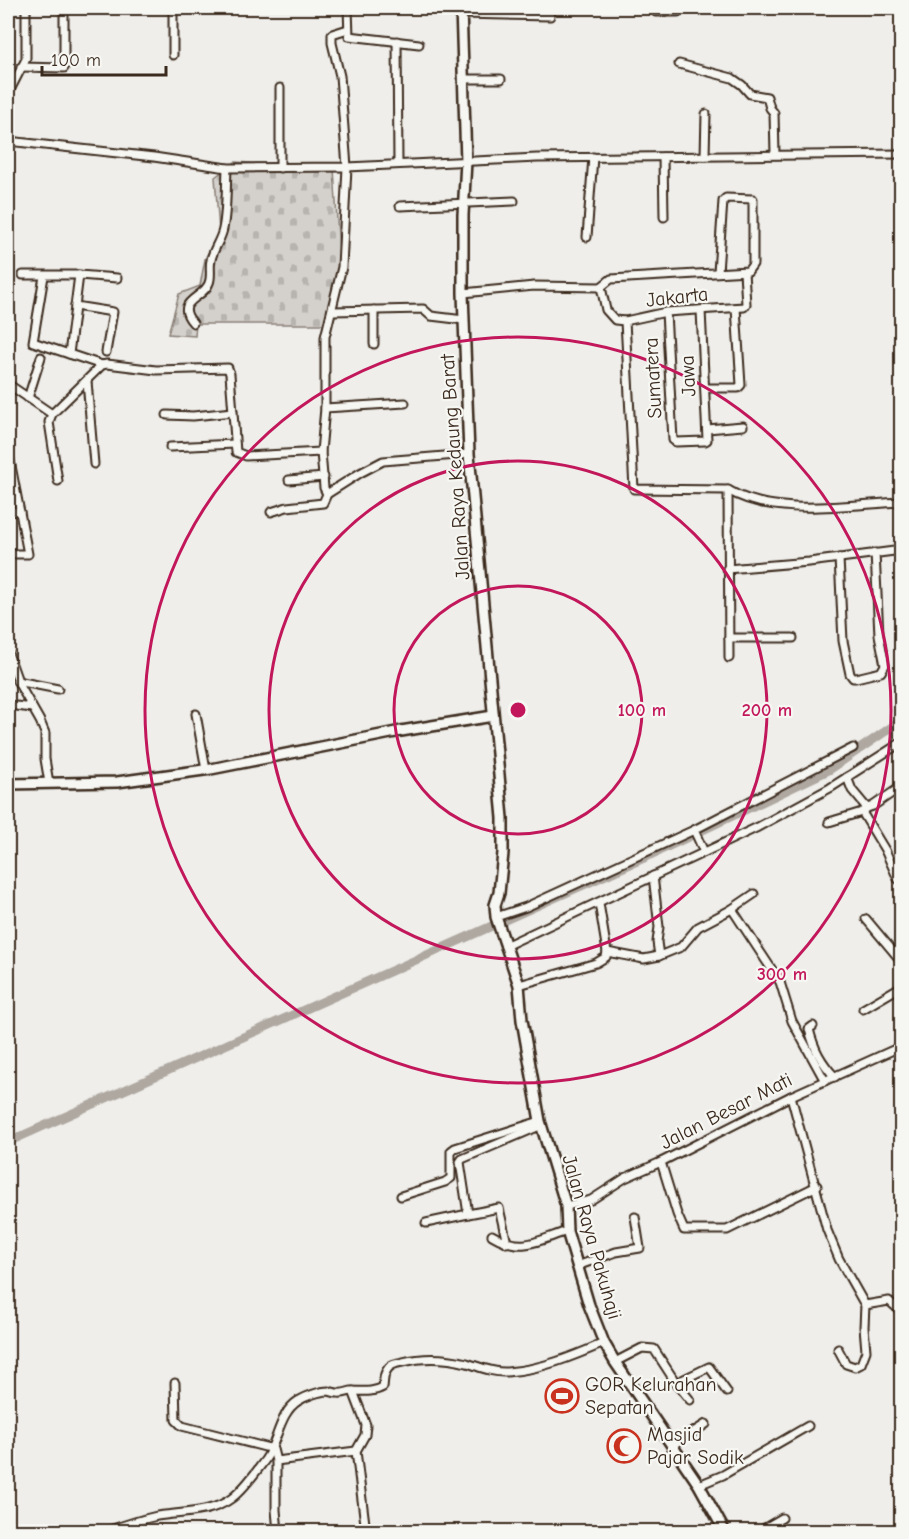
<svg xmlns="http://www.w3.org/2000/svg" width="909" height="1539" viewBox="0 0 909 1539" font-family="'Comic Neue',sans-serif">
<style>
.cemetery{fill:url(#cemetery-stones);stroke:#887e75;stroke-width:1.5}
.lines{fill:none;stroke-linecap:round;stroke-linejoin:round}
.canal{stroke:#afa8a1;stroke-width:9}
.street-casing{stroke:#3b2a1e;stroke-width:11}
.secondary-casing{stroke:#3b2a1e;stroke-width:14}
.street{stroke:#f6f6f2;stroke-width:7}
.secondary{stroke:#f6f6f2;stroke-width:9}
.ring{fill:none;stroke:#c2185b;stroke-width:3}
.labels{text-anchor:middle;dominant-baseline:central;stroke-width:4.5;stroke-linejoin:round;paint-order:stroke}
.street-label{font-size:20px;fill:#3b2a1e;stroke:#f6f6f2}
.poi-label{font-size:20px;fill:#3b2a1e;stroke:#f6f6f2;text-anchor:start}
.centre{fill:#c2185b;stroke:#f6f6f2;stroke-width:3}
.ring-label{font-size:18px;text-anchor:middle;font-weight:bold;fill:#c2185b;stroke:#f6f6f2;stroke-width:4.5;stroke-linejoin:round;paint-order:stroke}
</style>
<defs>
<pattern id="cemetery-stones" width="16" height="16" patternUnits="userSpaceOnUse" patternTransform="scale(1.5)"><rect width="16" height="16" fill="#d4d1cc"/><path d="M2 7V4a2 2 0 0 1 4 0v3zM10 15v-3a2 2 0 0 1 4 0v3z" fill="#b7b4af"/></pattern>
</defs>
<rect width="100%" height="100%" fill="#efeeea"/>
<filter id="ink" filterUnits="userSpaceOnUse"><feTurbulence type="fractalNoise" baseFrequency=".0167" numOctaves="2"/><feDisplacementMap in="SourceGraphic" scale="12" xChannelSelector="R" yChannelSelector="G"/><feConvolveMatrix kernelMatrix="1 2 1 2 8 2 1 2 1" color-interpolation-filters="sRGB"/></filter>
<g filter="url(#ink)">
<polygon class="cemetery" points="235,162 267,164 273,171 334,168 340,270 325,324 196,324 195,336 168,334 179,294 200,286 205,259 219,231 215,177"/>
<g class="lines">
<polyline class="canal" points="8,1142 642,859 829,770 902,720"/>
<g class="street-casing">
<g id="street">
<polyline points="348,8 349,36 419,44"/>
<polyline points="656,12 678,12 681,8"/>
<polyline points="461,14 550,16"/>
<polyline points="397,41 398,164"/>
<polyline points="173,55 173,8"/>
<polyline points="679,64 732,78 742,85 750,94 767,97 770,108 774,113 775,154"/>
<polyline points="21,67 64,68 64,8"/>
<polyline points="463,79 501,79"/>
<polyline points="8,94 26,59 26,8"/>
<polyline points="8,141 154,157 227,168 347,167 537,158 902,154"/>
<polyline points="705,156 706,114"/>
<polyline points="663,157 664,217"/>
<polyline points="280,168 280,88"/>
<polyline points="8,169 8,178"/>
<polyline points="400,206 514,201"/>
<polyline points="587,237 593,157"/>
<polyline points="23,275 79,275 117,278"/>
<polyline points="44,276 33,342 102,365"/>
<polyline points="601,287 606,310 615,320 625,321 666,312 744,307 746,304 744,272"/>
<polyline points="463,293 534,286 601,287 611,279 748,271 753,264 753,199 726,198 723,201 718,272"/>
<polyline points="75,306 113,312 106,352"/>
<polyline points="374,310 374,344"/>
<polyline points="333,311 423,309 431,316 464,320"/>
<polyline points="666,312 673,440 676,442 705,441 707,440 701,310"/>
<path d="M625,321l9,168 94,1c46,28 122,14 174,12"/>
<path d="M193,323c-20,-23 11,-24 16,-40 3,-7 0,-16 2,-23 2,-11 10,-20 12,-31 4,-19 3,-41 4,-61"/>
<polyline points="69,354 79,275"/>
<polyline points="87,381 94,464"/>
<polyline points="8,384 52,414"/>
<polyline points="705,388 738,388 741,385 736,308"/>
<polyline points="28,398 41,357"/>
<polyline points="325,408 405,403"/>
<polyline points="167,415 193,416 233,412"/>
<polyline points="707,429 743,426"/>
<polyline points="170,447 235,444"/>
<polyline points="8,450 28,554 8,554"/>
<polyline points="289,480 324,477"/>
<polyline points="58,481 49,422 52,414 102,365 107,364 156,370 228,368 230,374 236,452 246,456 321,452"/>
<polyline points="728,490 729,658"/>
<polyline points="327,494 324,488 321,452 325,408 325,337 342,267 347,167 340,76 332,43 332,34 348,29"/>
<polyline points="8,511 20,512"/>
<polyline points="271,512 287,507 323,503 327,494 360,473 383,461 469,454"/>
<polyline points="839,558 843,641 850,674 853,678 856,678 881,672 885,665 879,635 875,553"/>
<polyline points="727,569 809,562 902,550"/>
<polyline points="729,638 793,638"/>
<polyline points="8,653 19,684 40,721 45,733 45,759 49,783"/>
<polyline points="17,681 58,689"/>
<polyline points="8,705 32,708"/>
<polyline points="196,714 206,770"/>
<polyline points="847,777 852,790 867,808 862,812 885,850 898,879"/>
<polyline points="867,808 873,806 902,786"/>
<polyline points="829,822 862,812"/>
<polyline points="694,830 704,852"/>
<polyline points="653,876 659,927 657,942 659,956"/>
<polyline points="599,903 607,952 644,959 659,956 681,947 698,927 732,909 780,982 792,1021 825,1081"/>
<polyline points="732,909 754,894"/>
<polyline points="496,917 526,907 694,830 853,748"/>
<polyline points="866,919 902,962"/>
<polyline points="505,946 758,827 830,788 902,742"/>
<polyline points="519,985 596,963 606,957 607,952"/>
<polyline points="863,1009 902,986"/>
<path d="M813,1026l-4,3c5,20 12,33 26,48"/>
<polyline points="791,1096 827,1230 839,1259 865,1305 889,1301 898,1309 902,1316"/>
<polyline points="661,1162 677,1214 684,1230 727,1230 817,1186"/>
<polyline points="401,1196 445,1182 451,1178 451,1151 455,1148 540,1121"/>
<polyline points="566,1206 591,1200 625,1178 661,1162 791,1096 902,1046"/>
<polyline points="468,1214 499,1208 507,1243"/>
<polyline points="426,1223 468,1214 460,1162 462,1159 542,1125"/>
<path d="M492,1235c30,18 45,6 75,-4"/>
<polyline points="577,1266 616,1252 640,1248 635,1217"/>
<polyline points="838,1349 846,1364 855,1367 861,1364 866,1351 864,1327 865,1305"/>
<polyline points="615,1362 642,1348 654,1349 676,1383 690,1400"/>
<polyline points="175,1383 176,1420 182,1426 273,1449 276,1461 356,1451"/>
<polyline points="676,1383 709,1367 727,1392"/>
<polyline points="353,1391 366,1425 365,1435 356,1451 366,1532"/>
<polyline points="671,1446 706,1424"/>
<polyline points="276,1461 276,1510 278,1532"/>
<polyline points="699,1485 723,1475 808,1426"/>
<path d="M104,1532c17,-6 35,-12 53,-16 24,-4 54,-2 75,-18 13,-10 23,-25 33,-38 13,-18 14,-47 33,-59 8,-5 22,-10 31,-10 3,1 6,2 9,2 4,1 9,-1 13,-2 11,0 22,2 32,-4 1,-5 0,-12 4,-17 3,-6 10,-7 16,-8 20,-5 44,-4 64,1 13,4 26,10 40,9 33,-2 67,-16 97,-29"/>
<polyline points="758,1532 782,1518"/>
</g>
</g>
<g class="secondary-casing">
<g id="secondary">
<polyline points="461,8 466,161 463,215 463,293 469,454 503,818 503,853 499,893 495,905 496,917 519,985 522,1020 540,1121 566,1206 567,1231 589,1305 604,1343 615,1362 699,1485 725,1532"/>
<polyline points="8,784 117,782 211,769 401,731 493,716"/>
</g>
</g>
<use href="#street" class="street"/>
<use href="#secondary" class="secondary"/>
</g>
</g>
<g class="ring">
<circle cx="518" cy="710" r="124"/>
<circle cx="518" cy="710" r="249"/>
<circle cx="518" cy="710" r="373"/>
</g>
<defs>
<g id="stadium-ring" transform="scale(1.725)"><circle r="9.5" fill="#f6f6f2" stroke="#c8321e" stroke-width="1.5"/><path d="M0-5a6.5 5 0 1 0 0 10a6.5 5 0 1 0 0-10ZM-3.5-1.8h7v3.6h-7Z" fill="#c8321e"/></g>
<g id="mosque-ring" transform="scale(1.725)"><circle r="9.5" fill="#f6f6f2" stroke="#c8321e" stroke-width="1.5"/><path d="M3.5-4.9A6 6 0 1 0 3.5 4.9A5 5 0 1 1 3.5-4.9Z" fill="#c8321e"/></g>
</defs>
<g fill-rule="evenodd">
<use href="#stadium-ring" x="562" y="1396"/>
<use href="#mosque-ring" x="624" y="1446"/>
</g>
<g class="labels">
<g class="street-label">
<text transform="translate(677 297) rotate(-6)">Jakarta</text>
<text transform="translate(688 376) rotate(-93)">Jawa</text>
<text transform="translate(653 378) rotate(-93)">Sumatera</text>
<text transform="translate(455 467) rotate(-94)">Jalan Raya Kedaung Barat</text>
<text transform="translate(726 1111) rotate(-27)">Jalan Besar Mati</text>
<text transform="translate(592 1237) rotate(74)">Jalan Raya Pakuhaji</text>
</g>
<g class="poi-label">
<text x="585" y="1384">GOR Kelurahan<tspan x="585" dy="23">Sepatan</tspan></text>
<text x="647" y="1434">Masjid<tspan x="647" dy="23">Pajar Sodik</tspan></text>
</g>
</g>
<circle cx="518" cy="710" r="9" class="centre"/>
<g class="ring-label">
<text x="642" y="716">100 m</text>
<text x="767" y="716">200 m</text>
<text x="782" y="980">300 m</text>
</g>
<rect width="909" height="1539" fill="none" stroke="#f6f6f2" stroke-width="30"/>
<rect x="15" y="15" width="879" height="1509" fill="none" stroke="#3b2a1e" stroke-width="2" filter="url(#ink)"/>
<path d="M42 66v9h124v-9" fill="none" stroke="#3b2a1e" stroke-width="3"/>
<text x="51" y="66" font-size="18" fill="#3b2a1e" stroke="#f6f6f2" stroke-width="4.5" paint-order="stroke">100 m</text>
</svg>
